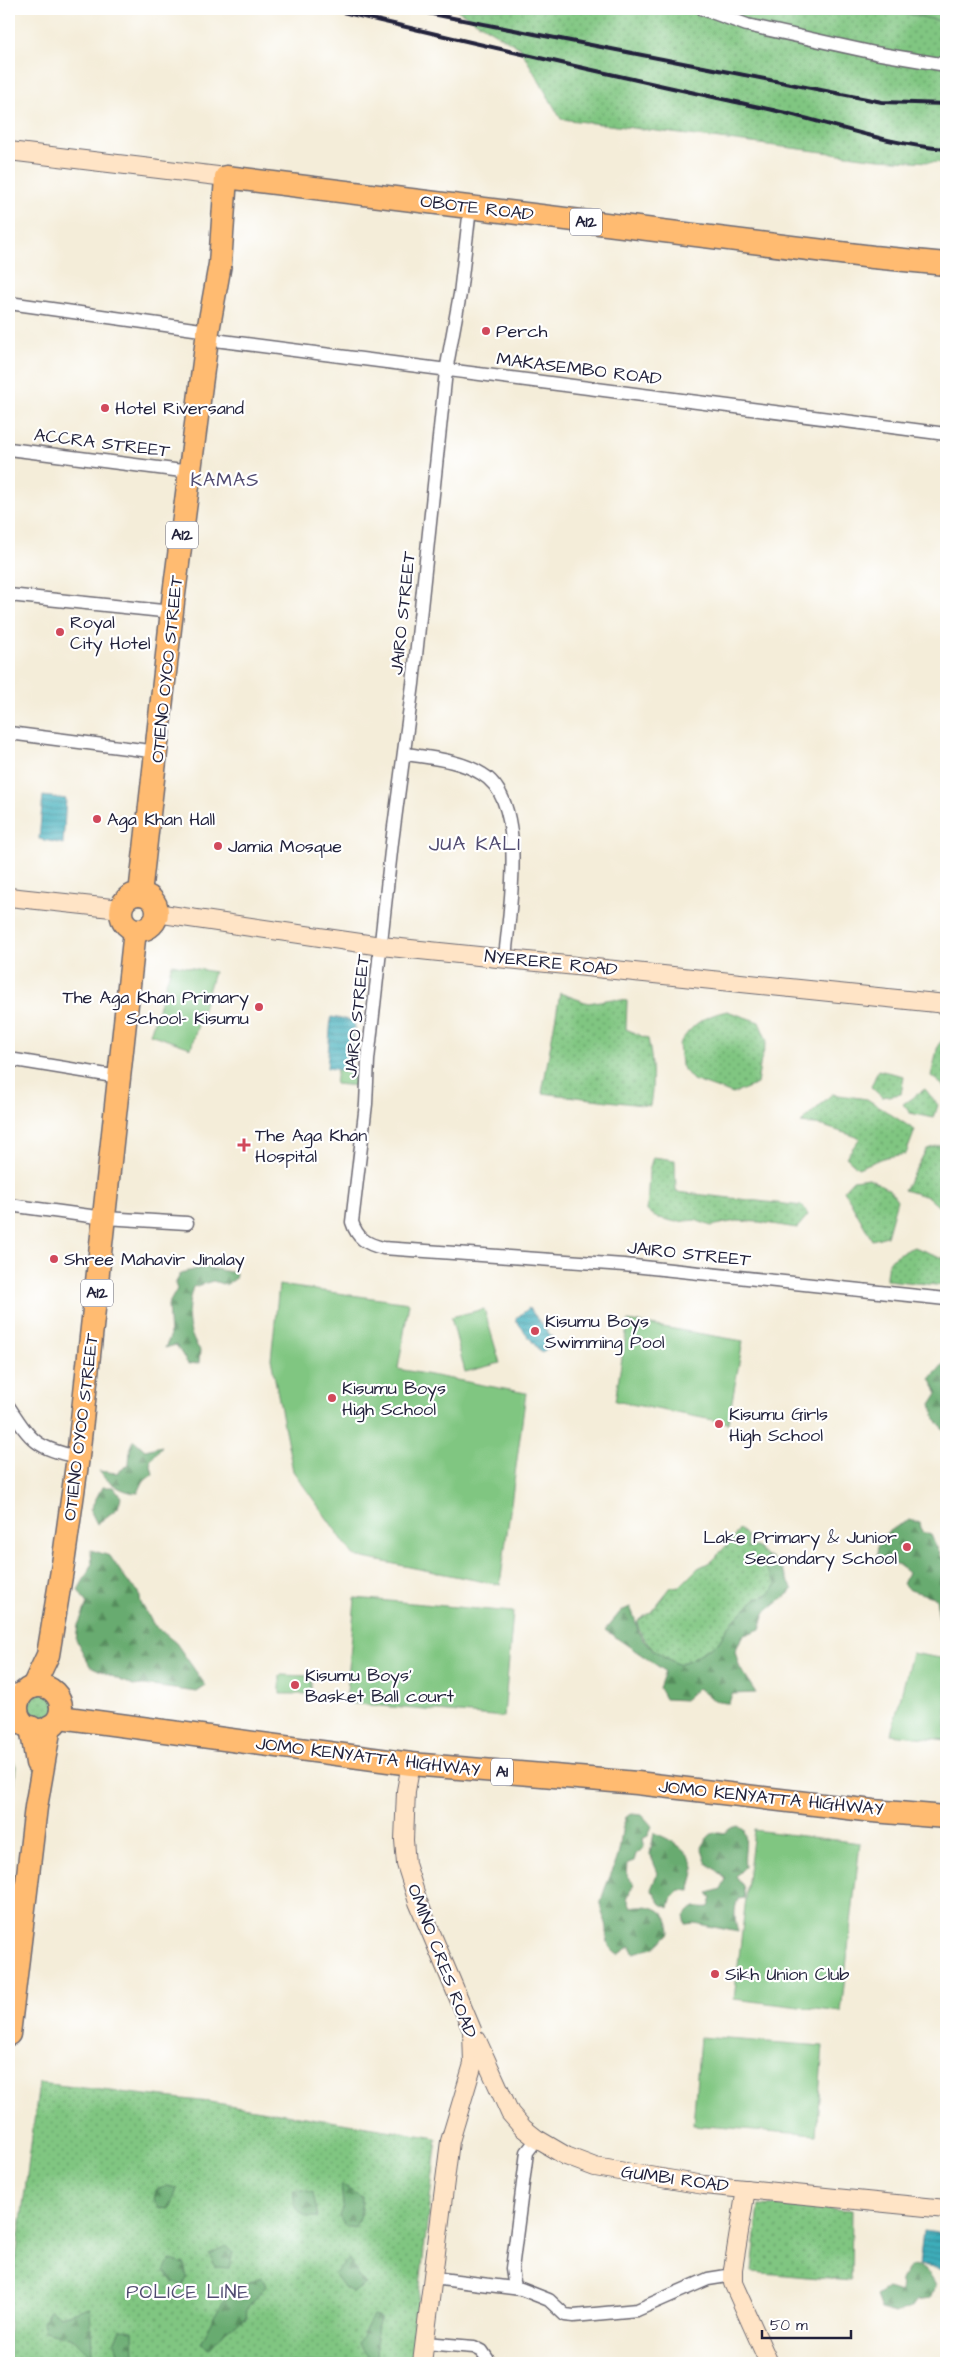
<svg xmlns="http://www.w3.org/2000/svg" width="955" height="2372" viewBox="0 0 955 2372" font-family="'Architects Daughter',sans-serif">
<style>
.grass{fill:url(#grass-dots);stroke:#51745e}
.forest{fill:url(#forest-firs);stroke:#456655}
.wetland{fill:url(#wetland-marsh);stroke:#51745e}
.park{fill:url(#park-crowns);stroke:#51745e}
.pitch{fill:#80c681;stroke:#51745e}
.water{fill:url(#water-rules);stroke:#30687a}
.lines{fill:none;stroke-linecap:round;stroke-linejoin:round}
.street-casing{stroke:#6c6972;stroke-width:15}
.secondary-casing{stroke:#6c6972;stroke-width:20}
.highway-casing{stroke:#6c6972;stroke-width:25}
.street{stroke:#fff;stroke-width:12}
.secondary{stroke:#ffe4c6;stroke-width:18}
.highway{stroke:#ffbb71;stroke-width:22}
.rail{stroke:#22223b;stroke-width:4}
.poi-dot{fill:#d1495b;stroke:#fff;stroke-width:2}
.labels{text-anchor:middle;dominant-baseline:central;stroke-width:4.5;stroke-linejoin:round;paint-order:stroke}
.shield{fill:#fff;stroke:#646476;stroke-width:1}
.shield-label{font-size:16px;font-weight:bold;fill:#22223b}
.street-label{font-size:18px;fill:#22223b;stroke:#fff}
.poi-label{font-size:18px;fill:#22223b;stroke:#fff;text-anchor:start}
.neighbourhood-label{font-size:19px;letter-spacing:1px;fill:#524d72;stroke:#fff}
.quarter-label{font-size:20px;letter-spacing:1px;fill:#524d72;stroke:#fff}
</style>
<defs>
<pattern id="grass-dots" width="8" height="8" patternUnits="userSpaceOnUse" patternTransform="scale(1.25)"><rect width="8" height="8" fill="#80c681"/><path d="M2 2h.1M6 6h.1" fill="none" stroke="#68a06b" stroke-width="1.8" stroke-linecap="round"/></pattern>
<pattern id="forest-firs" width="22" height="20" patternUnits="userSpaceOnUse" patternTransform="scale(1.25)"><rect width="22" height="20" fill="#68ab6f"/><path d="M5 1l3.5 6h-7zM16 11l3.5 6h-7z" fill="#558b5c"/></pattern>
<pattern id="wetland-marsh" width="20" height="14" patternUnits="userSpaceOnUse" patternTransform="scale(1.25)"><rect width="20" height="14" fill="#80c681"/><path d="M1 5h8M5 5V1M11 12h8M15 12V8" fill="none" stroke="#68a06b"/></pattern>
<pattern id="park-crowns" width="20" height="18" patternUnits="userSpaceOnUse" patternTransform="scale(1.25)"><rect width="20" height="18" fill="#80c681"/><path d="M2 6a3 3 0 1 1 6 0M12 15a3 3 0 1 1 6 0" fill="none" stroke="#68a06b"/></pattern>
<pattern id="water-rules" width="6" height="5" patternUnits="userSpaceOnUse" patternTransform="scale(1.25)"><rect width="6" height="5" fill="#3eadba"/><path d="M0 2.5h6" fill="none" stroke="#348c98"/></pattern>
</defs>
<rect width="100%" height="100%" fill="#fff"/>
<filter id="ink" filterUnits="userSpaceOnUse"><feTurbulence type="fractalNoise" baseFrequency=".02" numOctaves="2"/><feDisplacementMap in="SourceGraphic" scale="10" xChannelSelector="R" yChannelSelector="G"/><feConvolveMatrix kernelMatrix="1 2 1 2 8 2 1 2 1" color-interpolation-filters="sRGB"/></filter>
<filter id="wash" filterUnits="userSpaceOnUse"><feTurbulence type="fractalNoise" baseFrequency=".0096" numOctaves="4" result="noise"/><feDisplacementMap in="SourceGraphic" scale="20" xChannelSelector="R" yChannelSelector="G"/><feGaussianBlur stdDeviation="1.12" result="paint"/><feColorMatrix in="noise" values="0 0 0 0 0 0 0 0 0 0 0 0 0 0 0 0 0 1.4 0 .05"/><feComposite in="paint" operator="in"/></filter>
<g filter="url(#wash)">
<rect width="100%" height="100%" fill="#f4edd9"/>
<g class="grass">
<polygon points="455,9 884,9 946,22 946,163 879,159 561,119 520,48"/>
<path d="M560,993l28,10 24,-4 15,2 -1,28 22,10c5,23 6,43 2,67l-108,-13z"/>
<path d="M727,1011l32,11 8,19 -6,19 -4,24 -24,10 -40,-14 -12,-14 -2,-22c15,-21 23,-27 48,-33z"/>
<polygon points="946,1036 946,1088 931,1076 938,1045"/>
<polygon points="878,1070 904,1076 901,1094 882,1097 871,1087"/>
<polygon points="925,1089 938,1105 934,1118 910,1113 903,1104"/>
<polygon points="832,1094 867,1099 915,1130 906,1154 886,1157 858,1168 846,1157 860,1138 823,1126 801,1123"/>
<polygon points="946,1143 946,1213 928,1197 904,1190 927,1149"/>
<polygon points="653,1157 675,1160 676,1192 803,1206 808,1215 797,1228 759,1222 736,1221 711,1226 695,1220 676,1222 655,1217 647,1211 649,1170"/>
<polygon points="869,1178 890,1190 897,1200 887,1236 872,1240 844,1190 853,1180"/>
<path d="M914,1247l32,12v27l-60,-6c0,-23 9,-25 28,-33z"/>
<path d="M739,1529l7,6 2,12h9l10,9v13l11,15 -8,9 -15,7 -10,9 -18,19 -8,14 -29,18 -12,4c-19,-10 -38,-20 -41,-43l14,-9 20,-25 9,-1 18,-18 12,-6 23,-23z"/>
<path d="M44,1689l9,6 6,12 -23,20c-10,-10 -20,-16 -13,-31z"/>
<polygon points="39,2083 210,2102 437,2138 411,2363 9,2363 9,2312"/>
<polygon points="759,2205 852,2210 851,2281 752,2272"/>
</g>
<g class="forest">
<path d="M205,1267l31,6 -1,6 -9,6 -13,-4 -20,6c-7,22 -7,45 7,63l-1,13 -11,1 -12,-19 -11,3 5,-11 -2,-32 9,-16 -2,-5 6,-11z"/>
<polygon points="946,1361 946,1430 943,1430 935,1418 931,1404 938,1393 930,1379"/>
<path d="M134,1440l11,10 17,-4 -12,15 3,13 -10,8 -5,11c-15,0 -30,-10 -39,-22l18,2 12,-9 1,-14z"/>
<polygon points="102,1487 113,1487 121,1497 118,1508 97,1524 90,1510"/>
<path d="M910,1520l10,3 2,9 9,3 12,25 3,2v54l-7,3 -3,-21 -26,-8 -7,-6 5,-11 -8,-7 -22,-7c-5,-24 14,-30 32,-39z"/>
<polygon points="91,1550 110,1556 127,1581 139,1592 141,1603 154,1625 176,1643 206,1686 197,1692 143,1685 133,1686 90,1666 76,1640 78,1625 87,1604 78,1590 92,1565"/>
<path d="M767,1556l11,6 15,28 -28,23 -5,16 -18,7 -7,16 5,16 16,25 -24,1 -3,9c-13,1 -22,-8 -31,-15l-14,12 -19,-1 -6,-11 6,-17 -60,-41 16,-19 9,-4c4,8 6,15 8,23 5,17 25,26 40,34l12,-4 29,-18 8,-14 18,-19 10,-9 15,-7 7,-9 -11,-15z"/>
<path d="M632,1814l10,1 10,11 -4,10 -6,3 2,9 -8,6 -2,7 -6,2 -1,13 7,8 -7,14 4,9c20,-4 39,3 39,26l-16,15 -21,5 -2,-7 -13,9c-11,-7 -11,-15 -11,-27 -1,-9 -7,-14 -6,-26 3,-14 10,-27 15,-40 4,-11 4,-20 6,-31 0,-5 3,-9 4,-14z"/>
<path d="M738,1826l6,4c4,15 -1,22 1,37l-9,9 7,10 2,12 -7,1c-5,12 -3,21 0,33l-44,-9 -8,1 -2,-8c15,-15 10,-7 25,-9l3,-9 -4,-5 13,-4 5,-10 -20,-17 -5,-15c6,-9 11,-18 23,-14l7,-5z"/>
<path d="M654,1833c15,5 42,20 40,39 -1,7 -4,12 -4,19l-10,-1 -9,9 -2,9 -8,-4 -10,-15 7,-16 -8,-19z"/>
<polygon points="341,2184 362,2197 361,2212 355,2228 345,2226 339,2216 343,2206"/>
<polygon points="166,2186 177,2188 170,2209 159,2208 154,2200 156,2190"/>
<path d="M293,2190h11l9,3 5,24c-19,2 -24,-10 -25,-27z"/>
<polygon points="226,2246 233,2252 229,2268 216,2267 209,2254"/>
<polygon points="349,2259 359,2279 366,2284 354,2292 345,2288 334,2273"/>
<polygon points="171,2260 184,2264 187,2278 183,2286 172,2281 165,2271"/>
<path d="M909,2266c14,0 21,6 27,19l-6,14 -14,2 -2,5 -18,7 -15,-4 -5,-13 11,-7 13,4 1,-12z"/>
<path d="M262,2277l4,9 -19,22 -1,11 -20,11 -16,18 -9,-5c19,-39 20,-47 61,-66z"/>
<polygon points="90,2307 92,2353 90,2355 74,2339 44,2331 42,2322 50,2309 61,2316"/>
<polygon points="373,2316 381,2318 376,2330 378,2363 373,2363 358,2343"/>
<polygon points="121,2329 133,2330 134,2356 139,2363 115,2363 120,2360 115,2342"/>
</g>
<polygon class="wetland" points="884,9 946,9 946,22"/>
<polygon class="park" points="9,1752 16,1766 9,1830"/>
<g class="pitch">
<polygon points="172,964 214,972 191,1048 150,1034"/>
<polygon points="337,1069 359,1072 357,1086 335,1084"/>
<polygon points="279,1285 409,1303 398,1369 526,1393 500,1585 354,1556 293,1471 271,1359"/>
<polygon points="484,1309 500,1363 465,1372 451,1317"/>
<polygon points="628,1321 743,1341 728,1423 615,1401"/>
<polygon points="355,1598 513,1612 504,1717 346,1703"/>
<polygon points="912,1653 946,1659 946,1740 891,1734"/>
<polygon points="280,1675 311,1676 311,1694 280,1694"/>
<polygon points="754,1830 860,1843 841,2012 734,1999"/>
<polygon points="700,2037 823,2046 816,2135 693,2125"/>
</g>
<g class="water">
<polygon points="43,796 66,799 63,844 39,839"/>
<polygon points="331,1017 355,1021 349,1071 327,1068"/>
<polygon points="529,1308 556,1342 541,1353 515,1319"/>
<polygon points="923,2231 946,2234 946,2269 919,2266"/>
</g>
</g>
<g filter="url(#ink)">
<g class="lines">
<g class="street-casing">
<g id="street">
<polyline points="703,9 747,25 875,53 946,65"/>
<path d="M470,208l-10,86 -14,77 -33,313 -21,158 -24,218 -2,44 -14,118c5,16 14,22 31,26l241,17 322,34"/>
<polyline points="9,303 208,331"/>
<polyline points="207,339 946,434"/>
<polyline points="9,449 190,472"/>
<polyline points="9,595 172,612"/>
<polyline points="9,733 158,752"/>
<path d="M406,754c25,4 54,6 76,20 47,27 27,139 23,184"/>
<polyline points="9,1059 119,1077"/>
<polyline points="9,1205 105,1218 187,1223"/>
<path d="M9,1407c23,35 27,41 69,50"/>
<polyline points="433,2278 521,2289 549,2300 565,2315 574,2316 637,2310 708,2279 733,2275"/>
<polyline points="515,2288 512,2269 527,2152 537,2139"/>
<polyline points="425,2343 474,2347 482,2351 490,2363"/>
</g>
</g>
<g class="secondary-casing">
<g id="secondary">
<polyline points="9,151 226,177"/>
<polyline points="9,897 121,909"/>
<polyline points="156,913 381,946 946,1004"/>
<polyline points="9,1694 23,1693"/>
<polyline points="9,1713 19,1715"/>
<polyline points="411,1764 406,1791 404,1840 406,1864 418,1902 472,2030 473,2064 450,2141 422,2363"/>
<polyline points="477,2040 510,2113 523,2128 537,2139 566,2156 595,2167 704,2185 946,2209"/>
<polyline points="746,2189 733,2269 733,2283 769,2363"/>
</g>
</g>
<g class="highway-casing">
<g id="highway">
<polyline points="140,894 173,602 208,331 220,264 226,177 873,257 946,264"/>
<circle cx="139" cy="912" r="18"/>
<circle cx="39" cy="1708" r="22"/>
<polyline points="33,1687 48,1655 63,1564 78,1457 135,930"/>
<polyline points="60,1717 411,1764 637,1783 873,1811 946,1817"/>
<polyline points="31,1727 37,1763"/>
<polyline points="9,2034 36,1807 50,1726"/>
</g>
</g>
<use href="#street" class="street"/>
<use href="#secondary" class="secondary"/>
<use href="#highway" class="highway"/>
<g class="rail">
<path d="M330,9c147,35 295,69 443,101 57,13 115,35 173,39"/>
<polyline points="407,9 882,102 946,104"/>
</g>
</g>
</g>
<g class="poi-dot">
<circle cx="486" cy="331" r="5"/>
<circle cx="105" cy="408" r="5"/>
<circle cx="60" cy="632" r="5"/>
<circle cx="97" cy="819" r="5"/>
<circle cx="218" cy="846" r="5"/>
<circle cx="259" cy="1007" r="5"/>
<path d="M241.5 1137.5h5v5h5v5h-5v5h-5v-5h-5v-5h5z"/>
<circle cx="54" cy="1259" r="5"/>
<circle cx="535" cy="1331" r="5"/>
<circle cx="332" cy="1398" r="5"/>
<circle cx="719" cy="1424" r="5"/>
<circle cx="907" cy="1547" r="5"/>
<circle cx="295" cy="1685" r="5"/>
<circle cx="715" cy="1974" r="5"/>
</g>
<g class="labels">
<g class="shield">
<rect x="570" y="208.5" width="32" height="27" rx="4"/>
<rect x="166" y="521.5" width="32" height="27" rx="4"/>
<rect x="81" y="1279.5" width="32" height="27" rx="4"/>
<rect x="491" y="1758.5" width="22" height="27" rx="4"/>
</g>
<g class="shield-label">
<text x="586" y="222">A12</text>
<text x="182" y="535">A12</text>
<text x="97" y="1293">A12</text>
<text x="502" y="1772">A1</text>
</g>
<g class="street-label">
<text transform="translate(477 208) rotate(7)">OBOTE ROAD</text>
<text transform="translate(579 369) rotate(7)">MAKASEMBO ROAD</text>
<text transform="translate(102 443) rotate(7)">ACCRA STREET</text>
<text transform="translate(403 613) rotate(-84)">JAIRO STREET</text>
<text transform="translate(167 669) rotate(-84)">OTIENO OYOO STREET</text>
<text transform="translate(551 963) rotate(6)">NYERERE ROAD</text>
<text transform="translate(357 1016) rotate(-84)">JAIRO STREET</text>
<text transform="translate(689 1254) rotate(6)">JAIRO STREET</text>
<text transform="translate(81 1427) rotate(-83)">OTIENO OYOO STREET</text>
<text transform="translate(368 1757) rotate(7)">JOMO KENYATTA HIGHWAY</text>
<text transform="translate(771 1798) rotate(6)">JOMO KENYATTA HIGHWAY</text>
<text transform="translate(442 1961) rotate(69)">OMINO CRES ROAD</text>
<text transform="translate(675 2179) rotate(8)">GUMBI ROAD</text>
</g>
<g class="poi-label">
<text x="496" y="331">Perch</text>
<text x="115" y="408">Hotel Riversand</text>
<text x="70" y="622">Royal<tspan x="70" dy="21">City Hotel</tspan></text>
<text x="107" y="819">Aga Khan Hall</text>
<text x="228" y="846">Jamia Mosque</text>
<text x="249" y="997" text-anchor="end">The Aga Khan Primary<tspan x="249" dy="21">School- Kisumu</tspan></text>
<text x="255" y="1135">The Aga Khan<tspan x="255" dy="21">Hospital</tspan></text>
<text x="64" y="1259">Shree Mahavir Jinalay</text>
<text x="545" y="1321">Kisumu Boys<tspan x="545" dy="21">Swimming Pool</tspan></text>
<text x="342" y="1388">Kisumu Boys<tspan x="342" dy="21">High School</tspan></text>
<text x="729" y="1414">Kisumu Girls<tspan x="729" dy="21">High School</tspan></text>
<text x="897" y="1537" text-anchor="end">Lake Primary &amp; Junior<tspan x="897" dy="21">Secondary School</tspan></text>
<text x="305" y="1675">Kisumu Boys'<tspan x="305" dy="21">Basket Ball court</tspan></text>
<text x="725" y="1974">Sikh Union Club</text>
</g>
<g class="neighbourhood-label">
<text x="225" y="480">KAMAS</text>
<text x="188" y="2292">POLICE LINE</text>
</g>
<g class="quarter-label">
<text x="475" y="844">JUA KALI</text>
</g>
</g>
<rect width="955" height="2372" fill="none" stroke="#fff" stroke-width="30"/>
<path d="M762 2330v8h89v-8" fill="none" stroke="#22223b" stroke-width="2.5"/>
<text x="770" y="2330" font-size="15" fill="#22223b" stroke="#ffffff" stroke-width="4" paint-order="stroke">50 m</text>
</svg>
